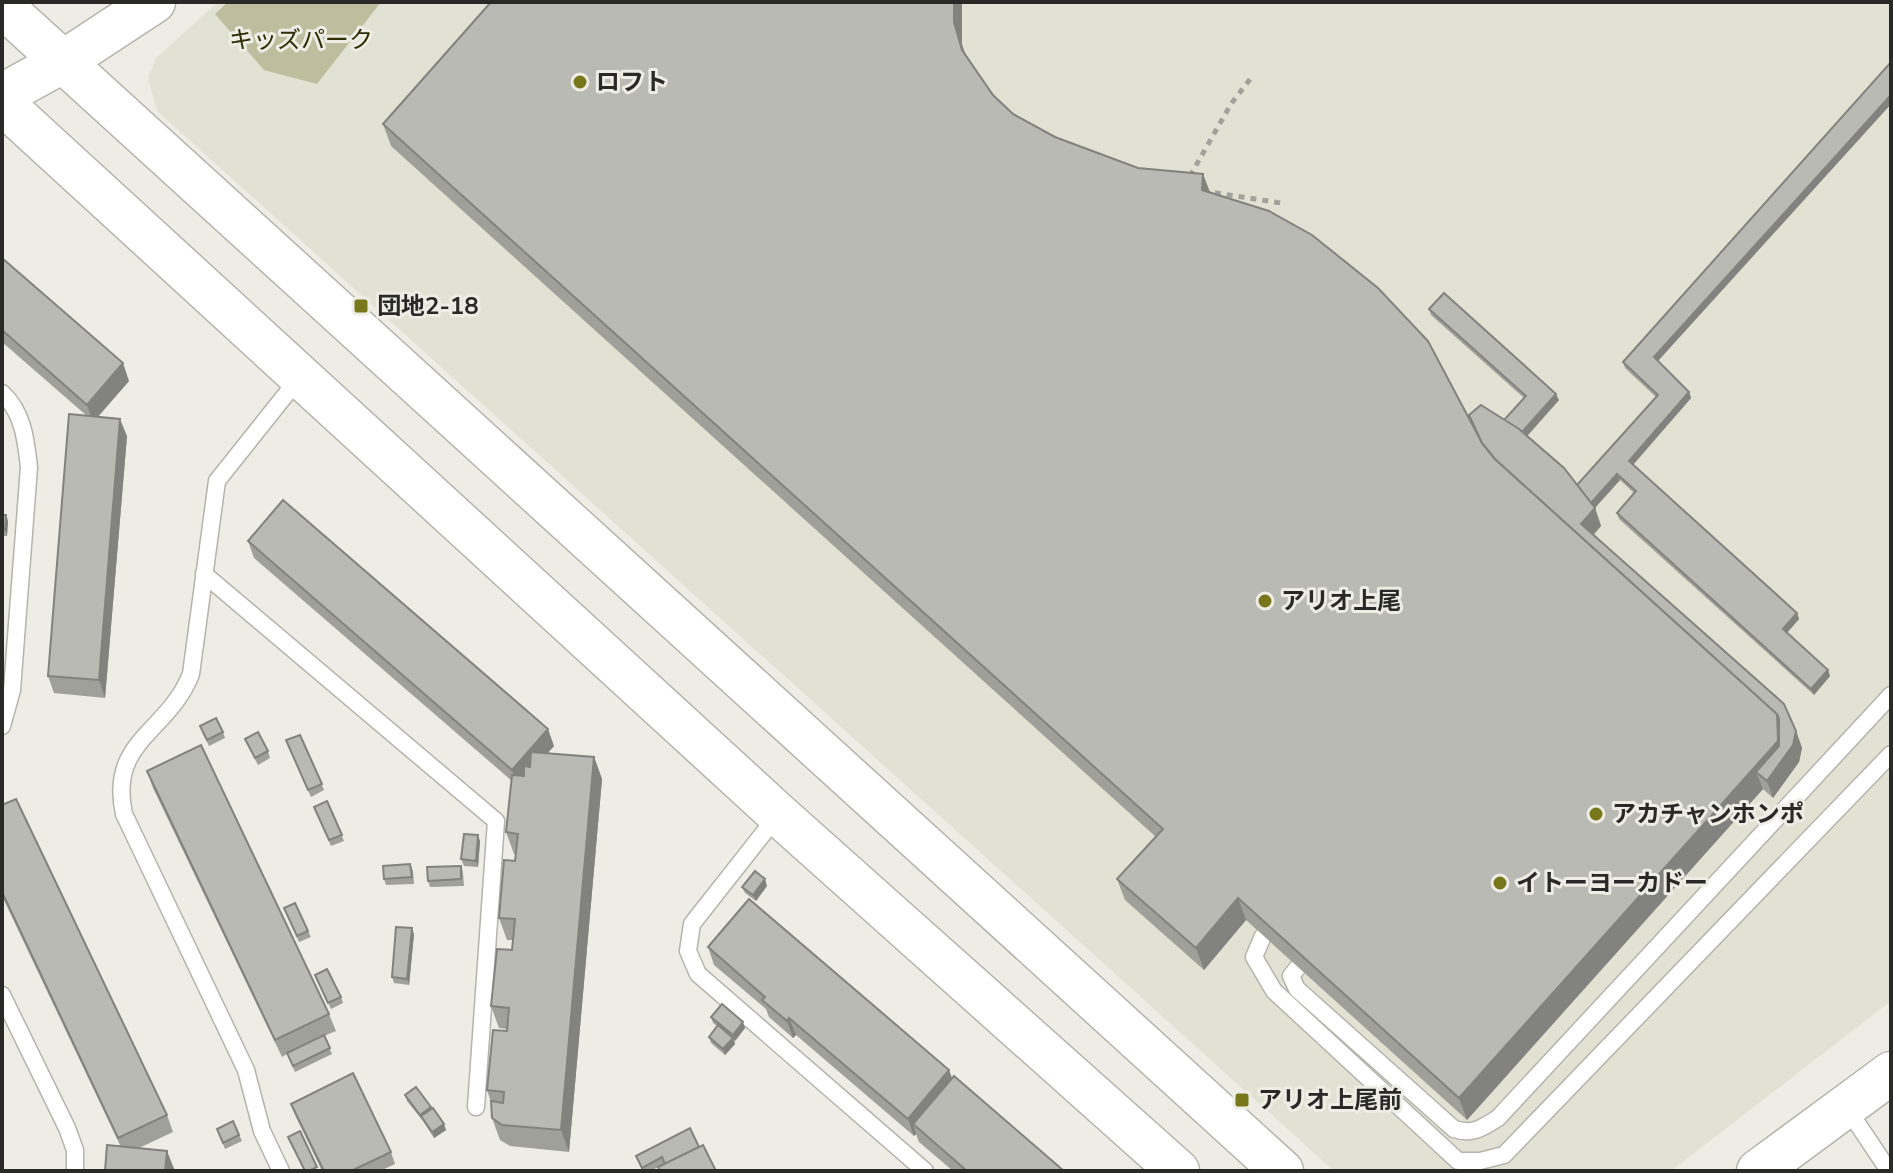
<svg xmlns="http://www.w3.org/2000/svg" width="1893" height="1173" viewBox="0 0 1893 1173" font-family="'Nunito Sans','Noto Sans JP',sans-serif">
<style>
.built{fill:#e2e2d4}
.green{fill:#bebe9e}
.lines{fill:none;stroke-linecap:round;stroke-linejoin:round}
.lane-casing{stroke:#b4b4ad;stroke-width:19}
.secondary-casing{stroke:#b4b4ad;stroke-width:45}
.path{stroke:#a2a29d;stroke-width:5;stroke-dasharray:6 6;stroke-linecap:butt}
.lane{stroke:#fff;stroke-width:16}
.secondary{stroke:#fff;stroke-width:42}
.wall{fill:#a0a09b}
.shaded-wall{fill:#82827e}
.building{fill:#babab4;stroke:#82827e;stroke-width:2}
.poi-dot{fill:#79771c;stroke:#edede6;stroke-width:3}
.labels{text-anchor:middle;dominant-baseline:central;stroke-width:6;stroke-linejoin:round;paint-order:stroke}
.park-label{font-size:24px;fill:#2f2d01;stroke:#edede6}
.poi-label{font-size:24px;font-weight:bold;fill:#292927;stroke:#edede6;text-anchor:start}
</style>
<rect width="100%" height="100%" fill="#edede6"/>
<polygon class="built" points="218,2 1891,2 1891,1001 1671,1171 1334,1171 157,111 148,78 156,58"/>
<polygon class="green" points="228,2 381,2 317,84 264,70 215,14"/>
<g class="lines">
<g class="lane-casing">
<g id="lane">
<path d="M2,393c21,19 24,47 27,74l-17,223 -10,36"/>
<polyline points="204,574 496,821 476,1107"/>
<polyline points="777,816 692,924 688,951 698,974 925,1171"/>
<polyline points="1263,936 1254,957 1274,991 1458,1161 1480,1161 1504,1155 1891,754"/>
<path d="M1298,967l-7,9 6,13 157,140c19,6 28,-1 44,-11l393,-423"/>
<polyline points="2,995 67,1128 75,1150 75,1171"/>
<polyline points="1847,1108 1889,1171"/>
<path d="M281,1171l-19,-40 -16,-61 -122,-256c-16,-74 44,-81 67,-140l26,-193 82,-103"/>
</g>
</g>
<g class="secondary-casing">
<g id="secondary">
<polyline points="2,6 1282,1171"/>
<polyline points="2,95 64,61 154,2"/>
<polyline points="2,103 779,815 1178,1171"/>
<polyline points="1758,1171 1891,1073"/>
</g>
</g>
<g class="path">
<polyline points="1190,176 1231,104 1251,78"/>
<polyline points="1203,191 1281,203"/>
</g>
<use href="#lane" class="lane"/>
<use href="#secondary" class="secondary"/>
</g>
<g class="wall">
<polygon points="962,44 965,53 993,95 1013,114 1055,137 1138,168 1203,174 1210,192 1472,423 1504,420 1524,398 1431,315 1429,309 1559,400 1527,436 1577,485 1656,397 1625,368 1623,362 1891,62 1891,104 1658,361 1689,392 1691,398 1633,465 1797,613 1799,619 1787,633 1828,670 1830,676 1814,695 1619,519 1617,513 1634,493 1620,480 1595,508 1601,526 1594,534 1796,731 1802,748 1799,762 1773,798 1763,789 1467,1120 1246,920 1204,970 1125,900 1117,879 1156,837 391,146 383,124"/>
<polygon points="2,258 129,381 98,417 127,436 105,698 54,693 48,676 87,416 2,342"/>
<polygon points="2,515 6,515 8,521 7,536 2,536"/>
<polygon points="248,541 554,746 547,753 594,757 602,779 569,1152 510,1146 500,1140 492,1118 491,1102 487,1090 507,1029 499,1028 491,1006 512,950 513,940 507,940 499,918 515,861 516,854 514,854 506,832 512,781 254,558"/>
<polygon points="202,732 223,732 225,738 209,746"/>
<polygon points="300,735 324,790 311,797 286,740"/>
<polygon points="245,739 268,751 270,758 258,765"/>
<polygon points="147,771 329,1014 336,1031 324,1036 332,1054 295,1072 287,1054 282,1057 153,788"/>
<polygon points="327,801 344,841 331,846 314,807"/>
<polygon points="2,805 167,1115 173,1132 139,1148 121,1147 2,896"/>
<polygon points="480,841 478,867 464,866 461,859"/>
<polygon points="410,864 413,871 414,884 386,885 384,879"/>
<polygon points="461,866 463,872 464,886 430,887 428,881"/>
<polygon points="767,886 756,901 745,893 742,887"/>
<polygon points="284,908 308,931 311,937 299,942"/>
<polygon points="414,934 409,985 394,983 392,977"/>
<polygon points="708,947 952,1078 1064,1171 953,1171 919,1142 916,1134 914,1136 796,1035 793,1038 769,1017 766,1009 714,965"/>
<polygon points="315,975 341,997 343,1003 331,1009"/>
<polygon points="711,1017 745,1028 735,1041 734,1039 735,1044 725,1055 711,1043 709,1037 717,1026 713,1023"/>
<polygon points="405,1095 431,1107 446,1130 434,1138 423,1121 407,1101"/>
<polygon points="291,1104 391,1152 395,1164 380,1171 322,1171 295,1115"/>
<polygon points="233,1121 242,1141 225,1149 217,1129"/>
<polygon points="690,1128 665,1164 650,1171 643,1171 636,1156"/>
</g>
<g class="shaded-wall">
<polygon points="954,2 962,2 962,44 970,72 954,22"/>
<polygon points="1891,95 1891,104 1656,363 1654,357"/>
<polygon points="1203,174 1211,196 1202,190"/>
<polygon points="123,363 129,381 93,422 87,405"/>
<polygon points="1689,392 1691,398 1631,467 1629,461"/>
<polygon points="1556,394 1559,400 1519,445 1516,439"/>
<polygon points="120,419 127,436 105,698 99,680"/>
<polygon points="1617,474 1620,480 1591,512 1589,506"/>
<polygon points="1595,508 1601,526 1588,541 1581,524"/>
<polygon points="6,515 8,521 7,536 5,530"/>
<polygon points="1797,613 1799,619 1785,635 1783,629"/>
<polygon points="1828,670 1830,676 1814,695 1811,689"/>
<polygon points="1777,714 1796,731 1802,748 1799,762 1773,798 1767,781 1756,772 1763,789 1467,1120 1459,1098"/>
<polygon points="548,729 554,746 518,787 512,770"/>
<polygon points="594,757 602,779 569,1152 561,1130"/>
<polygon points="478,835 480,841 478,867 476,861"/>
<polygon points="765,879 767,886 756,901 753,895"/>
<polygon points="1238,898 1246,920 1204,970 1196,948"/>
<polygon points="412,928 414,934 409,985 407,979"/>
<polygon points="789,1018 796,1035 793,1038 787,1021"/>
<polygon points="743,1022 745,1028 735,1041 733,1035"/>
<polygon points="733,1038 735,1044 725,1055 723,1049"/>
<polygon points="949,1070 956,1088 913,1124 916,1134 914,1136 908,1119"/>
<polygon points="444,1124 446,1130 434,1138 432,1132"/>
<polygon points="167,1151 175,1171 165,1171"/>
</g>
<g class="building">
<polygon points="491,2 954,2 954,22 962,50 993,95 1013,114 1055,137 1138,168 1203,174 1202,190 1269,211 1312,235 1378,288 1428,341 1482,443 1495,459 1777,714 1778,741 1459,1098 1238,898 1196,948 1117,879 1163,829 383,124"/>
<polygon points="1891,62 1891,95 1654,357 1689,392 1629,461 1797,613 1783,629 1828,670 1811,689 1617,513 1636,491 1617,474 1591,503 1577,485 1658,395 1623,362"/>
<polygon points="2,258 123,363 87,405 2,330"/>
<polygon points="1444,293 1556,394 1522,432 1504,420 1526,396 1429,309"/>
<polygon points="1481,405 1519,429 1564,468 1595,508 1581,524 1784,704 1796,731 1793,745 1767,781 1756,772 1779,746 1779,718 1777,714 1495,459 1482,443 1469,415"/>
<polygon points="69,414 120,419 99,680 48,676"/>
<polygon points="283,500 548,729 512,770 248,541"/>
<polygon points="2,515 6,515 5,530 2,530"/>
<polygon points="216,718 223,732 207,740 200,726"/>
<polygon points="258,732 268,751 255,758 245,739"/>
<polygon points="300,735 322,784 308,790 286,740"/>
<polygon points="201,745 329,1014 275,1040 147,771"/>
<polygon points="531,752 594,757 561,1130 502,1125 492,1118 491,1101 503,1103 504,1092 487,1090 493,1030 507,1031 509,1008 491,1006 497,949 512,950 515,919 499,918 504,860 515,861 518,834 506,832 512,775 524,776 524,766 530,767"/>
<polygon points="16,799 167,1115 118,1138 2,892 2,805"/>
<polygon points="327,801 342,835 329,840 314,807"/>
<polygon points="464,834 478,835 476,861 461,859"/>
<polygon points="410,864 412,877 384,879 383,866"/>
<polygon points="461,866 461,879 428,881 427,867"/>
<polygon points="755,871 765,879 753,895 742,887"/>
<polygon points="749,899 949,1070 908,1119 789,1018 787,1021 762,1000 765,997 708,947"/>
<polygon points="295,903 308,931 297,936 284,908"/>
<polygon points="396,927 412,928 407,979 392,977"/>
<polygon points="327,969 341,997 328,1003 315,975"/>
<polygon points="722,1004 743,1022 733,1035 711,1017"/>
<polygon points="718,1025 733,1038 723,1049 709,1037"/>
<polygon points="324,1035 330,1048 293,1066 287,1053"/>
<polygon points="353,1073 391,1152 351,1171 324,1171 291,1104"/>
<polygon points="954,1076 1064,1171 967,1171 913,1124"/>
<polygon points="416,1087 431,1107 420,1115 405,1095"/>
<polygon points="433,1108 444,1124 432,1132 421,1116"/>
<polygon points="233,1121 239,1135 223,1143 217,1129"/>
<polygon points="690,1128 699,1147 665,1164 662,1157 642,1168 636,1156"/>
<polygon points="300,1131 317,1167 309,1171 305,1171 288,1137"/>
<polygon points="107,1145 167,1151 165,1171 105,1171"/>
<polygon points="703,1145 716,1171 660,1171 658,1167"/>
</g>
<g class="poi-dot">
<circle cx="580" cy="82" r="8"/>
<rect x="353" y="298" width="16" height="16" rx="4"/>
<circle cx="1265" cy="601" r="8"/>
<circle cx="1596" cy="814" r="8"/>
<circle cx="1500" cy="883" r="8"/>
<rect x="1234" y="1092" width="16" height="16" rx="4"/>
</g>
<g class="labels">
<g class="park-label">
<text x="301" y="40">キッズパーク</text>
</g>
<g class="poi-label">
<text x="596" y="82">ロフト</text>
<text x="377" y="306">団地2-18</text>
<text x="1281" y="601">アリオ上尾</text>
<text x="1612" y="814">アカチャンホンポ</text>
<text x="1516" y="883">イトーヨーカドー</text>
<text x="1258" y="1100">アリオ上尾前</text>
</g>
</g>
<rect width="1893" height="1173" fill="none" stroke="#292927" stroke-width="8"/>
</svg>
